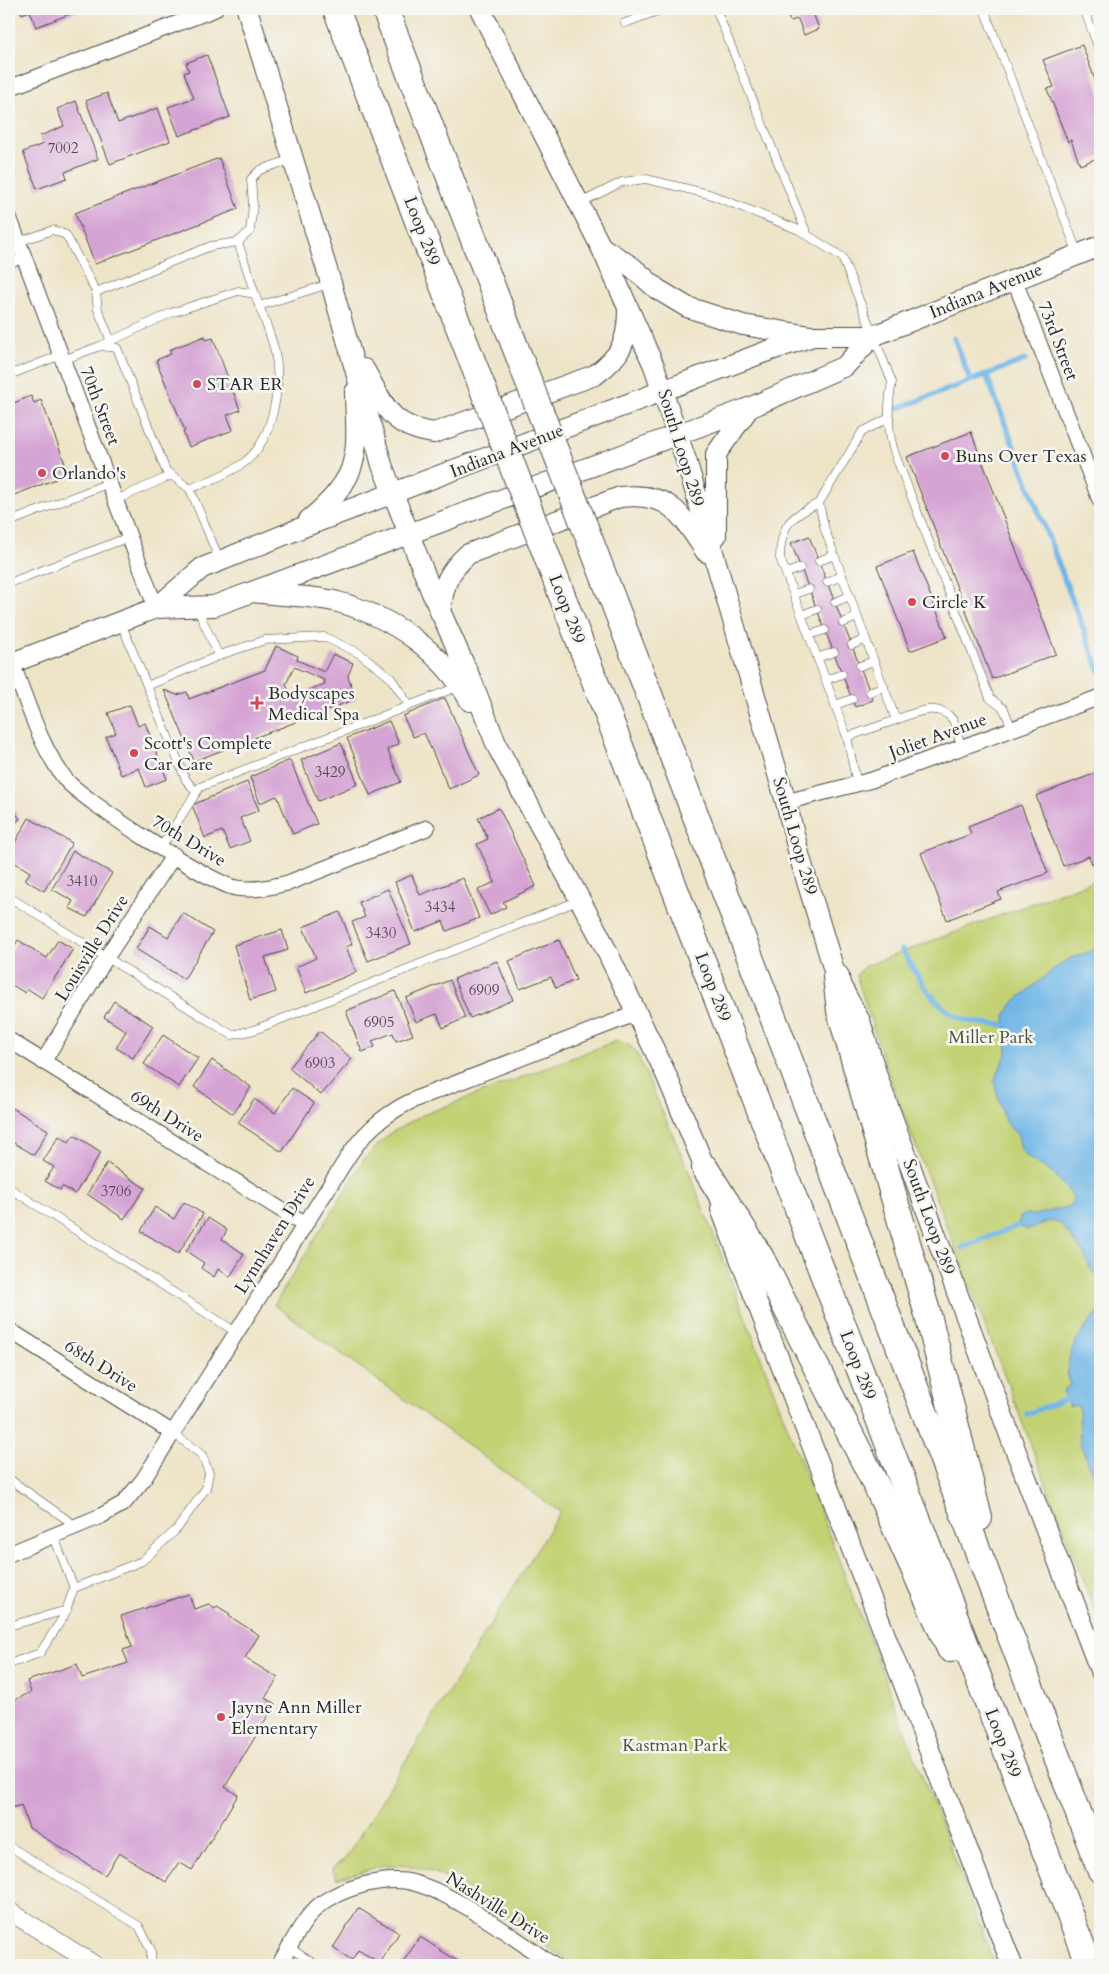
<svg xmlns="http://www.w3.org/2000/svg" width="1109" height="1974" viewBox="0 0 1109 1974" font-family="Cardo,serif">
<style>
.green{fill:#c2d173;stroke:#767e4f}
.water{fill:#6fb6e6;stroke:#4d7088}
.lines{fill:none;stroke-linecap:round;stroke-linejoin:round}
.stream{stroke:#6fb6e6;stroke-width:5.5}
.building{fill:#d5a4d4;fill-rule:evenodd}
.service-casing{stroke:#484743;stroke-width:9}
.minor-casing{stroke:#484743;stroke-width:17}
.tertiary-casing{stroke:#484743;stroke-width:19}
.secondary-casing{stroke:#484743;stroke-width:22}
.motorway-casing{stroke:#484743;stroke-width:28}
.service{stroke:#fff;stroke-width:8}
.minor{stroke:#fff;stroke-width:15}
.tertiary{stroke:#fff;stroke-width:18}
.secondary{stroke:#fff;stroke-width:20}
.motorway{stroke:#fff;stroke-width:26}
.motorway-bridge-casing{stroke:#484743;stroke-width:28;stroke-linecap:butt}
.motorway-bridge{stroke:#fff;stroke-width:26}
.poi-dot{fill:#d1495b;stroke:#f6f6f2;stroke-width:2}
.labels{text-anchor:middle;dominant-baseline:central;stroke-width:5;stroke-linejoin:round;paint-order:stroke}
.number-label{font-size:15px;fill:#564955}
.street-label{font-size:18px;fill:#2b2b2b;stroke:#f6f6f2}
.poi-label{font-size:18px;fill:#2b2b2b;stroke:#f6f6f2;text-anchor:start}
.park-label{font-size:18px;fill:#51543d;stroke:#f6f6f2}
</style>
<rect width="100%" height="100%" fill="#f6f6f2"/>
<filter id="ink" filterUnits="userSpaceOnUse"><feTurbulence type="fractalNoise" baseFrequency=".02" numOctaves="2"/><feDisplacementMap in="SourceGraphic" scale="10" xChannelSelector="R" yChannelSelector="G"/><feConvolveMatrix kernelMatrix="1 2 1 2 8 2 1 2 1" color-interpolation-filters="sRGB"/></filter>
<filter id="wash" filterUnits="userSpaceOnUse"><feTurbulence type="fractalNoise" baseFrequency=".0096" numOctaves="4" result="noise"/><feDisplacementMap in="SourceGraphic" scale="20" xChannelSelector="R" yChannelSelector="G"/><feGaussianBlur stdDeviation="1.12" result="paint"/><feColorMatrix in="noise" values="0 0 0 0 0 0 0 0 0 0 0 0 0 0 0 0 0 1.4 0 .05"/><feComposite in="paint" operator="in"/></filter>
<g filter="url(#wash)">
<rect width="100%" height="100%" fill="#eee4c8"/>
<g class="green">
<polygon points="1100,878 1100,1624 889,1076 856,975 865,966"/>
<polygon points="616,1041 627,1044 636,1051 692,1179 995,1965 574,1965 463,1887 435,1873 412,1866 384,1865 337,1879 332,1868 345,1859 560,1512 274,1305 365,1158 389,1134 420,1116"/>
</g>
<g class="water">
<path d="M1100,948v332l-10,-12 -6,-14 -24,-31 -11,-2 -20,9 -12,-4 4,-10 5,-2 8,1 37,-9 2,-10c-7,-9 -16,-19 -25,-26 -15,-11 -29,-11 -29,-33l-14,-15 -11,-40 13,-30 -2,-37 10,-14 39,-32 17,-11z"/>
<path d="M1100,1311v178l-20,-45 -1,-38 -11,-1 -5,-15 7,-5c-10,-27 12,-56 30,-74z"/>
</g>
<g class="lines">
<g class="stream">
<polyline points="954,338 970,380"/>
<polyline points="986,374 1100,672"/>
<polyline points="891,411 1025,360"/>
<path d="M902,950c15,25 32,58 60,69 14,5 28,5 42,6"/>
<polyline points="962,1248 1017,1226"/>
<polyline points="1027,1414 1066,1399"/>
</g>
</g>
<g id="blocks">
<g class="building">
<polygon points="20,9 83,9 36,27 30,11 22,14"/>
<polygon points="785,9 823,9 813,13 819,29 804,35 798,19 790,21"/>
<polygon points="1082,45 1100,93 1100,157 1080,165 1071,140 1068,142 1047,89 1054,87 1043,60"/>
<polygon points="207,55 230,117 179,136 168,107 194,98 184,73 189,71 186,63"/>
<polygon points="107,93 118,123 158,108 170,141 110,164 86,101"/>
<polygon points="76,101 98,159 65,172 67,178 37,189 23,152 43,144 40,136 64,126 57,109"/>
<polygon points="219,158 238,209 95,264 75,213"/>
<polygon points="205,336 206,340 213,338 240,410 227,415 233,430 189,447 183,432 185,431 156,360 171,354 169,350"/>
<polygon points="31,396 34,403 41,400 69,474 9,497 9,405"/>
<polygon points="971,432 1056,654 992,679 907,457"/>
<polygon points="809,536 873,700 855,707 791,543"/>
<polygon points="913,552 947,637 910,651 877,566"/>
<path d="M276,646l22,10 -1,4 27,12 9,-18 20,9 -5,13 8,23 -162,62 -30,-71 13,5 10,-3 2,7 76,-29zM294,667l30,13 1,4 -34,12 -5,-12z"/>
<polygon points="445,698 479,775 449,789 424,733 413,737 403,716"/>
<polygon points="130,705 138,726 145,723 167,779 146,787 139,768 121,775 106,737 116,733 108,713"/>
<polygon points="389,721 399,744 387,749 401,782 370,795 347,738"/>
<polygon points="341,743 358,784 318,801 301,760"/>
<polygon points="290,760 317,824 293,834 277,796 260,803 250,777"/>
<polygon points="1096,773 1100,785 1100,861 1092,864 1089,856 1063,866 1036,796"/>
<polygon points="247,782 259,810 240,818 250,841 230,849 222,831 205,838 192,805"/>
<polygon points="1021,805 1048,873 998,892 1001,899 947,920 921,853 971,834 968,826"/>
<polygon points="12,807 20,819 9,828 9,809"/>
<polygon points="499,808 536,886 503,902 506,907 490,915 478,890 495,882 477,844 488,839 478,818"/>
<polygon points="29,818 72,843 44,891 25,880 30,872 9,859 9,853"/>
<polygon points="73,851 112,873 87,917 69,908 73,901 52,889"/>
<polygon points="412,875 420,895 463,878 479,918 447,931 443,921 415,932 395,882"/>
<polygon points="388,889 411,944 368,961 352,922 365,917 359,902"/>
<polygon points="340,912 352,944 346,947 356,972 306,993 296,967 316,958 303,927"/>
<polygon points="183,913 213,932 184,979 136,949 150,926 168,937"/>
<polygon points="282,930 288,950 265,957 276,992 250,1000 234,945"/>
<polygon points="18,940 47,958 58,940 73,949 42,998 28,989 25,993 9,983 9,955"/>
<polygon points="559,940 576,980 556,988 551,977 520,989 509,961"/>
<polygon points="497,961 513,1000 470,1018 454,979"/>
<polygon points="450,980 465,1018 443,1028 437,1014 416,1022 406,998"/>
<polygon points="395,991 413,1035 396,1041 393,1033 372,1041 375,1047 362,1052 346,1011"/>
<polygon points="114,1001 153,1026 133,1058 116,1048 126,1031 104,1017"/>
<polygon points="320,1031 352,1059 321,1095 289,1068"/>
<polygon points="163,1035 198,1058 179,1087 144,1064"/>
<polygon points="212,1060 251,1087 233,1114 194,1087"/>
<polygon points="292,1088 314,1103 282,1152 238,1123 254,1099 275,1113"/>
<polygon points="9,1106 48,1130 34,1155 9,1140"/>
<polygon points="74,1135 101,1152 75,1194 62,1186 60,1190 45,1181 54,1167 43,1161 59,1136 69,1142"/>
<polygon points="107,1163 145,1188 124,1219 87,1194"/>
<polygon points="184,1202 203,1214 178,1254 141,1231 155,1207 174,1219"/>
<polygon points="208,1218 227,1230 222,1239 244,1254 230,1277 218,1269 214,1277 201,1268 204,1263 186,1251"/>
<polygon points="189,1594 194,1609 209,1604 215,1608 217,1606 230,1614 229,1616 259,1635 245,1658 278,1678 265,1698 275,1704 225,1787 238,1795 192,1870 179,1862 166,1882 119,1853 105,1875 29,1828 21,1805 12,1808 9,1798 9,1703 31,1692 27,1681 77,1664 82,1678 128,1663 123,1650 132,1647 121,1616"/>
<polygon points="358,1908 399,1933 380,1963 358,1950 352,1960 333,1948"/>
<polygon points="420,1937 464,1965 401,1965"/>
</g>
</g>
</g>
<g filter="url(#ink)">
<use href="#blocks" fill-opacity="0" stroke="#484743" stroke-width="1"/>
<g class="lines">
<g class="service-casing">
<g id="service">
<polyline points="716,9 807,234"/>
<polyline points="984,9 1078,254"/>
<polyline points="1084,9 1100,52"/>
<polyline points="625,23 663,9"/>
<path d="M580,203l42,-21 24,-3 63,15 90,36 43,27 50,125c-5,26 -5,51 4,75l94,241 14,11 8,20"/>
<polyline points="18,242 53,230 66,235 96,292"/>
<polyline points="238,242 250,231 253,205 251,179 260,170 292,159"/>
<polyline points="9,264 24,258"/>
<polyline points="259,306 329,284"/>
<polyline points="111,341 98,310 96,292 211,246 238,242 255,294"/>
<path d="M100,346l71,-33 67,-22 17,3c6,19 16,39 20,58 7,34 -2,88 -30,110 -16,12 -37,19 -55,27"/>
<polyline points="63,360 100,346 117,348 166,471 190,489 220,561"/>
<polyline points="9,375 61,355"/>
<path d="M889,418l-27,14 -43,71 6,27 71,190c17,-7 43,-19 57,0 4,7 6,20 8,28"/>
<polyline points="116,500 172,475"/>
<path d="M819,503c-30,15 -38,21 -39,55l67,179 10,47"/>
<polyline points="9,522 109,483"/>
<polyline points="819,561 834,555"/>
<polyline points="787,573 800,568"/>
<polyline points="827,582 842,576"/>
<polyline points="9,583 129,537"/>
<polyline points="794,594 809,589"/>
<polyline points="835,602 850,596"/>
<polyline points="197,608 219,656"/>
<polyline points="802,615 817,609"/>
<polyline points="121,623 186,780 196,792"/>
<polyline points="843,623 857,617"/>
<polyline points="809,635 825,630"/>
<polyline points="852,645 866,639"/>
<polyline points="817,658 834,652"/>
<polyline points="860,666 874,661"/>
<polyline points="826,680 842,674"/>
<polyline points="147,686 223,654 265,640 324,637 359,653 390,677 409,705"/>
<polyline points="870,692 884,686"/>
<polyline points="835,705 852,699"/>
<polyline points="847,737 896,720"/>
<polyline points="161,847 200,787 460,686"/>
<polyline points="9,897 232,1035 254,1030 580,900"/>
<polyline points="9,1188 236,1332"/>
<polyline points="9,1479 76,1526"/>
<polyline points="54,1537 74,1588 142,1561 177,1529 206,1488 209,1473 202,1455 173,1433"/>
<polyline points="9,1626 67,1610"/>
<polyline points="9,1664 40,1653 64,1616 74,1588"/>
<polyline points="9,1846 139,1926 151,1950 151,1965"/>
<polyline points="290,1948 316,1965"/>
</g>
</g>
<g class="minor-casing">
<g id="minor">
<polyline points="9,88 215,9"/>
<polyline points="9,217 156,608"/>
<polyline points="1014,279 1100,500"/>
<path d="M12,663c15,38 28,84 54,117 17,20 145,104 170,108 18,3 35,-1 52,-5l139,-55"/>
<polyline points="786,802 872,780 1100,697"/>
<polyline points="9,1040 304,1224"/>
<polyline points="43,1062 106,958 174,855"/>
<polyline points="9,1330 173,1433"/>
<path d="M9,1554l92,-38 23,-13 19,-23 208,-328c18,-25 38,-41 67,-54l219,-85"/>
<path d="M279,1965c12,-19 24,-48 43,-62 22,-15 57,-25 83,-22 42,6 112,59 148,84"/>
</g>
</g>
<g class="tertiary-casing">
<polyline id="tertiary" points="9,1911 95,1965"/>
</g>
<g class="secondary-casing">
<g id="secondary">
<polyline points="247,9 331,283 382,465 432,593 472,682 497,746 600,937 665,1072 711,1182"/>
<polyline points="480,9 601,247 654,366 687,463 786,802 800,858 836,977 860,1021 878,1079 1012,1441 1100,1670"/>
<polyline points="601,247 632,267 657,289 687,307 743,325 811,336"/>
<path d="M364,369c20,35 25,58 70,64l161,-58c26,-19 33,-33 33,-66"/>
<path d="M309,520c18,-15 39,-35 44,-58 6,-22 2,-48 2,-70"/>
<polyline points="716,536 716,454 749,408"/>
<path d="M254,592c27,4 58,3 84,10 55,15 104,50 132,99"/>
<polyline points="156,608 202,568 220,561 301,528 765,352 813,336 873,336 1100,246"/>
<path d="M440,612c4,-28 7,-39 28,-58l152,-57c51,-6 61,18 86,55"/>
<polyline points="9,664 156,608 214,606 749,408 845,366 873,336"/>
<polyline points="721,1209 1012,1965"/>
</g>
</g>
<g class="motorway-casing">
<g id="motorway">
<polyline points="336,9 481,384"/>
<polyline points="385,9 523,367"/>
<polyline points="584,525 1100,1869"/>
<polyline points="541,541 1089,1965"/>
<polyline points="836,977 840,1011 928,1315 979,1518"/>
<polyline points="705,1168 761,1258 878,1489 950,1649"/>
</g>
</g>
<use href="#service" class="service"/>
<use href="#minor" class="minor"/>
<use href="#tertiary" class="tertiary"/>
<use href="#secondary" class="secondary"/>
<use href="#motorway" class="motorway"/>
<g class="motorway-bridge-casing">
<g id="motorway-bridge">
<polyline points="523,367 584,525"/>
<polyline points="481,384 541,541"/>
</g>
</g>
<use href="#motorway-bridge" class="motorway-bridge"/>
</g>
</g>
<g class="poi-dot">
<circle cx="197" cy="384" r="5"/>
<circle cx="945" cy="456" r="5"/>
<circle cx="42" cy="473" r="5"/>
<circle cx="912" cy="602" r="5"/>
<path d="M254.5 695.5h5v5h5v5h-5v5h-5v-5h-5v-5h5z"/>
<circle cx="134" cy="753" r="5"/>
<circle cx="221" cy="1717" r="5"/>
</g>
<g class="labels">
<g class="number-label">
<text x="63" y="148">7002</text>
<text x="330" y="772">3429</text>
<text x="82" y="881">3410</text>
<text x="440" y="907">3434</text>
<text x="381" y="933">3430</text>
<text x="484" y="990">6909</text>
<text x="379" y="1022">6905</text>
<text x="320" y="1063">6903</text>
<text x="116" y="1191">3706</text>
</g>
<g class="street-label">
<text transform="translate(422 231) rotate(69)">Loop 289</text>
<text transform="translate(986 291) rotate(-22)">Indiana Avenue</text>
<text transform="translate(1058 341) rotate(69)">73rd Street</text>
<text transform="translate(100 406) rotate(69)">70th Street</text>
<text transform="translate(681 448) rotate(73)">South Loop 289</text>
<text transform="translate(507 451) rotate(-21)">Indiana Avenue</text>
<text transform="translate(567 609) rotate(69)">Loop 289</text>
<text transform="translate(938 736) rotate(-20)">Joliet Avenue</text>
<text transform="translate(795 836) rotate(74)">South Loop 289</text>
<text transform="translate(189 841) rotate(31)">70th Drive</text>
<text transform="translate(92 948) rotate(-58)">Louisville Drive</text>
<text transform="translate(713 987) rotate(69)">Loop 289</text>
<text transform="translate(167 1116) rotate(32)">69th Drive</text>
<text transform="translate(929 1217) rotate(70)">South Loop 289</text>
<text transform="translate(275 1235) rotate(-58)">Lynnhaven Drive</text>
<text transform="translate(858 1365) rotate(69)">Loop 289</text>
<text transform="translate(101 1366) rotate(32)">68th Drive</text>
<text transform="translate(1003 1743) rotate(69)">Loop 289</text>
<text transform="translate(498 1908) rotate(32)">Nashville Drive</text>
</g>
<g class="poi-label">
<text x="207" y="384">STAR ER</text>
<text x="955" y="456">Buns Over Texas</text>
<text x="52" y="473">Orlando's</text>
<text x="922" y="602">Circle K</text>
<text x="268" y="693">Bodyscapes<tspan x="268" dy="21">Medical Spa</tspan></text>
<text x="144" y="743">Scott's Complete<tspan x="144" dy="21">Car Care</tspan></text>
<text x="231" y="1707">Jayne Ann Miller<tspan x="231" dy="21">Elementary</tspan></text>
</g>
<g class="park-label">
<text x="991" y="1037">Miller Park</text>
<text x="675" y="1745">Kastman Park</text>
</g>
</g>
<rect width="1109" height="1974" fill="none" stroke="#f6f6f2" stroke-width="30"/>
</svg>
